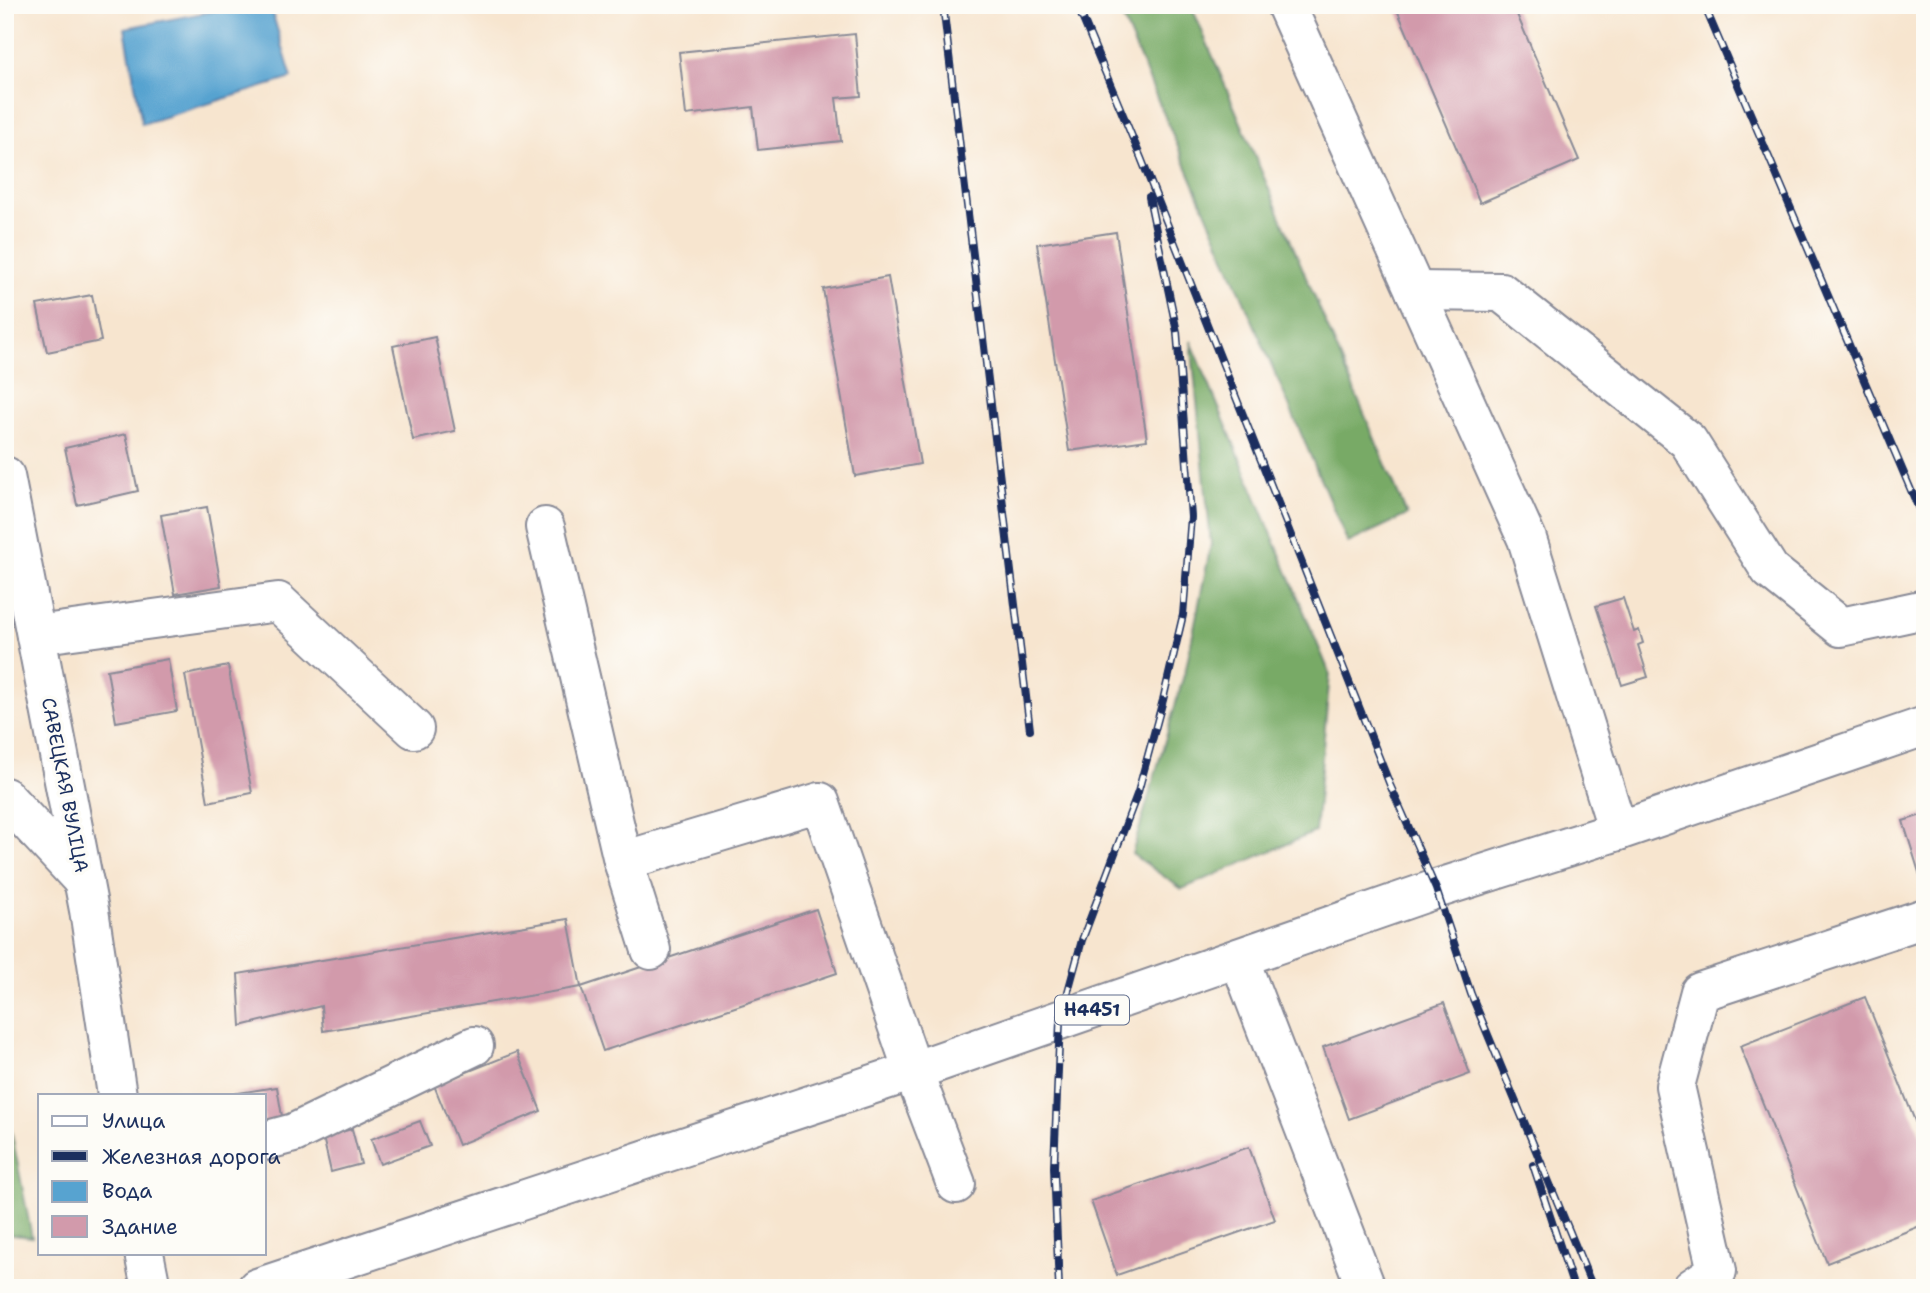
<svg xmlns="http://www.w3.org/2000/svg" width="1930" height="1293" viewBox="0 0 1930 1293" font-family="'Shantell Sans',sans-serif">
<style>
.forest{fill:#78aa66;stroke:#4a6c62;stroke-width:2}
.water{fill:#57a3d0;stroke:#396997;stroke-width:2}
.building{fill:#d29aab}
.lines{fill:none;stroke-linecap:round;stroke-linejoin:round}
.minor-casing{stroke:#898a96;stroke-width:42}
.major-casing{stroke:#898a96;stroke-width:42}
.minor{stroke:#fff;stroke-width:38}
.major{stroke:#fff;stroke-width:38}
.rail-casing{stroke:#1b2f5e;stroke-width:8}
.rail{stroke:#fdfcf7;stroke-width:5;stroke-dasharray:16;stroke-linecap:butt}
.labels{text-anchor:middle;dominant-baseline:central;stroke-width:7;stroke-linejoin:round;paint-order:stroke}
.shield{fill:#fdfcf7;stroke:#5f6c8c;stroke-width:2}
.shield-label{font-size:18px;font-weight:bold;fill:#1b2f5e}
.street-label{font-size:19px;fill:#1b2f5e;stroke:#fdfcf7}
</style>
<rect width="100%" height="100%" fill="#fdfcf7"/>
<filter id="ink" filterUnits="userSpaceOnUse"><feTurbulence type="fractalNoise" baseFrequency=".0143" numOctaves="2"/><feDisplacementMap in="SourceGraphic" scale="14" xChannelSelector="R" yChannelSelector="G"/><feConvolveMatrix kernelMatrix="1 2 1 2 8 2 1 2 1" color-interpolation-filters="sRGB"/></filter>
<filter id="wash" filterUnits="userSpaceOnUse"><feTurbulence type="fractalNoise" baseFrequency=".00686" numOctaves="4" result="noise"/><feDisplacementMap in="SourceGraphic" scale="28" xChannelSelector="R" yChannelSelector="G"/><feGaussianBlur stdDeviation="1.57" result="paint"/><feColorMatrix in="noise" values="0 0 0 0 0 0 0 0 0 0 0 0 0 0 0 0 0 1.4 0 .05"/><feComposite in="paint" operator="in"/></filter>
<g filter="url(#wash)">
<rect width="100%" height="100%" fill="#f7e5cf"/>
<g class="forest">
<polygon points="1117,5 1191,5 1407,515 1348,543"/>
<polygon points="1191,341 1330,674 1315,832 1182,889 1132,854 1186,668 1211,544"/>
<polygon points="5,1099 32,1237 5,1234"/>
</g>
<polygon class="water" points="245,5 270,5 292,78 142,124 125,28"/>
<g id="blocks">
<g class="building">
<polygon points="1395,5 1513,5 1579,160 1480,203"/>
<polygon points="855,34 861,96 836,98 841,141 758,150 753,107 686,115 679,52"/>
<polygon points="1116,232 1147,440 1069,451 1037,244"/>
<polygon points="888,277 920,464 855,476 823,289"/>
<polygon points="92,295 101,341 47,352 37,305"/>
<polygon points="435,337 455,431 413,440 393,346"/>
<polygon points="126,434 138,491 77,505 65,448"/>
<polygon points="207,507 221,586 175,594 161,515"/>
<polygon points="1623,598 1634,632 1639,630 1643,643 1638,645 1648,677 1622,685 1596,606"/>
<polygon points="168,659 177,711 116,722 107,670"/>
<polygon points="228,666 252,793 208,802 185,675"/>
<polygon points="1925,814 1925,881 1922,882 1903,821"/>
<polygon points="816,909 837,973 603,1051 581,987"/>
<polygon points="568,919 581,987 323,1031 321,1006 241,1026 238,974"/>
<polygon points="1865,997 1925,1146 1925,1224 1827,1263 1740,1046"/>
<polygon points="1444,1003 1470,1074 1349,1119 1323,1047"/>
<polygon points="517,1052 541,1111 458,1145 434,1085"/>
<polygon points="277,1087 284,1128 264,1131 264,1095 232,1094"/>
<polygon points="420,1121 430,1146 380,1164 371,1139"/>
<polygon points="352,1129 361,1164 331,1172 323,1137"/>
<polygon points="1249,1147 1275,1220 1117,1275 1091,1201"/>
</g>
</g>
</g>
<g filter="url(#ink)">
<use href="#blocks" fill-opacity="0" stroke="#898a96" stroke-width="2"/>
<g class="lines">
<g class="minor-casing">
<g id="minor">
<polyline points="1286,5 1527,539 1618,831"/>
<polyline points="1415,291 1501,292 1688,441 1770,570 1841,627 1925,609"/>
<polyline points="545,527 623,861 820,802 913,1071 956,1184"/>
<polyline points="36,635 278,602 414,729"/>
<polyline points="5,797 84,882"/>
<polyline points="623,861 651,950"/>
<polyline points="1239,958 1366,1288"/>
<polyline points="264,1141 294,1133 474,1046"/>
<polyline points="1692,1288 1717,1271 1675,1086 1700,992 1925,918"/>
</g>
</g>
<g class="major-casing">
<g id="major">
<polyline points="5,476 89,910 117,1095"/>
<polyline points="144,1253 151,1288"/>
<polyline points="257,1288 913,1071 1436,889 1618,831 1925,726"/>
</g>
</g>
<use href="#minor" class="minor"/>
<use href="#major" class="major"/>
<g class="rail-casing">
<g id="rail">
<polyline points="943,5 1030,730"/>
<polyline points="1077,5 1141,158 1390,785 1436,889 1471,994 1593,1288"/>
<polyline points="1704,5 1925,523"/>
<polyline points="1533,1165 1574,1288"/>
<polyline points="1059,1288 1054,1167 1060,1021 1082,940 1138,792 1163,700 1183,615 1191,517 1177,332 1149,197"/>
</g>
</g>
<use href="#rail" class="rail"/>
</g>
</g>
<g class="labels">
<rect class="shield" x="1055" y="995.5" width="74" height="29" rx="5"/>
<g class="shield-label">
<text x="1092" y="1010">Н4451</text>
</g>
<g class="street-label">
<text transform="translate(65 785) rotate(79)">САВЕЦКАЯ ВУЛІЦА</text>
</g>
</g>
<rect width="1930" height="1293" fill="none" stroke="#fdfcf7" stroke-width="28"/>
<rect x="38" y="1094" width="228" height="161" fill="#fdfcf7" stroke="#a3aaba" stroke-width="2"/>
<rect x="52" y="1116" width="35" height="10" fill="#ffffff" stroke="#a3aaba" stroke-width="2"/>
<text x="102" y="1128" font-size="21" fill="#1b2f5e">Улица</text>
<rect x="52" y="1151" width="35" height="10" fill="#1b2f5e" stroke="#a3aaba" stroke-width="2"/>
<text x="102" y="1164" font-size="21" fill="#1b2f5e">Железная дорога</text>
<rect x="52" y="1181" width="35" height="21" fill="#57a3d0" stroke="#a3aaba" stroke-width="2"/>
<text x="102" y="1198" font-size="21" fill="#1b2f5e">Вода</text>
<rect x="52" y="1216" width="35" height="21" fill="#d29aab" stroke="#a3aaba" stroke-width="2"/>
<text x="102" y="1234" font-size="21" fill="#1b2f5e">Здание</text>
</svg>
